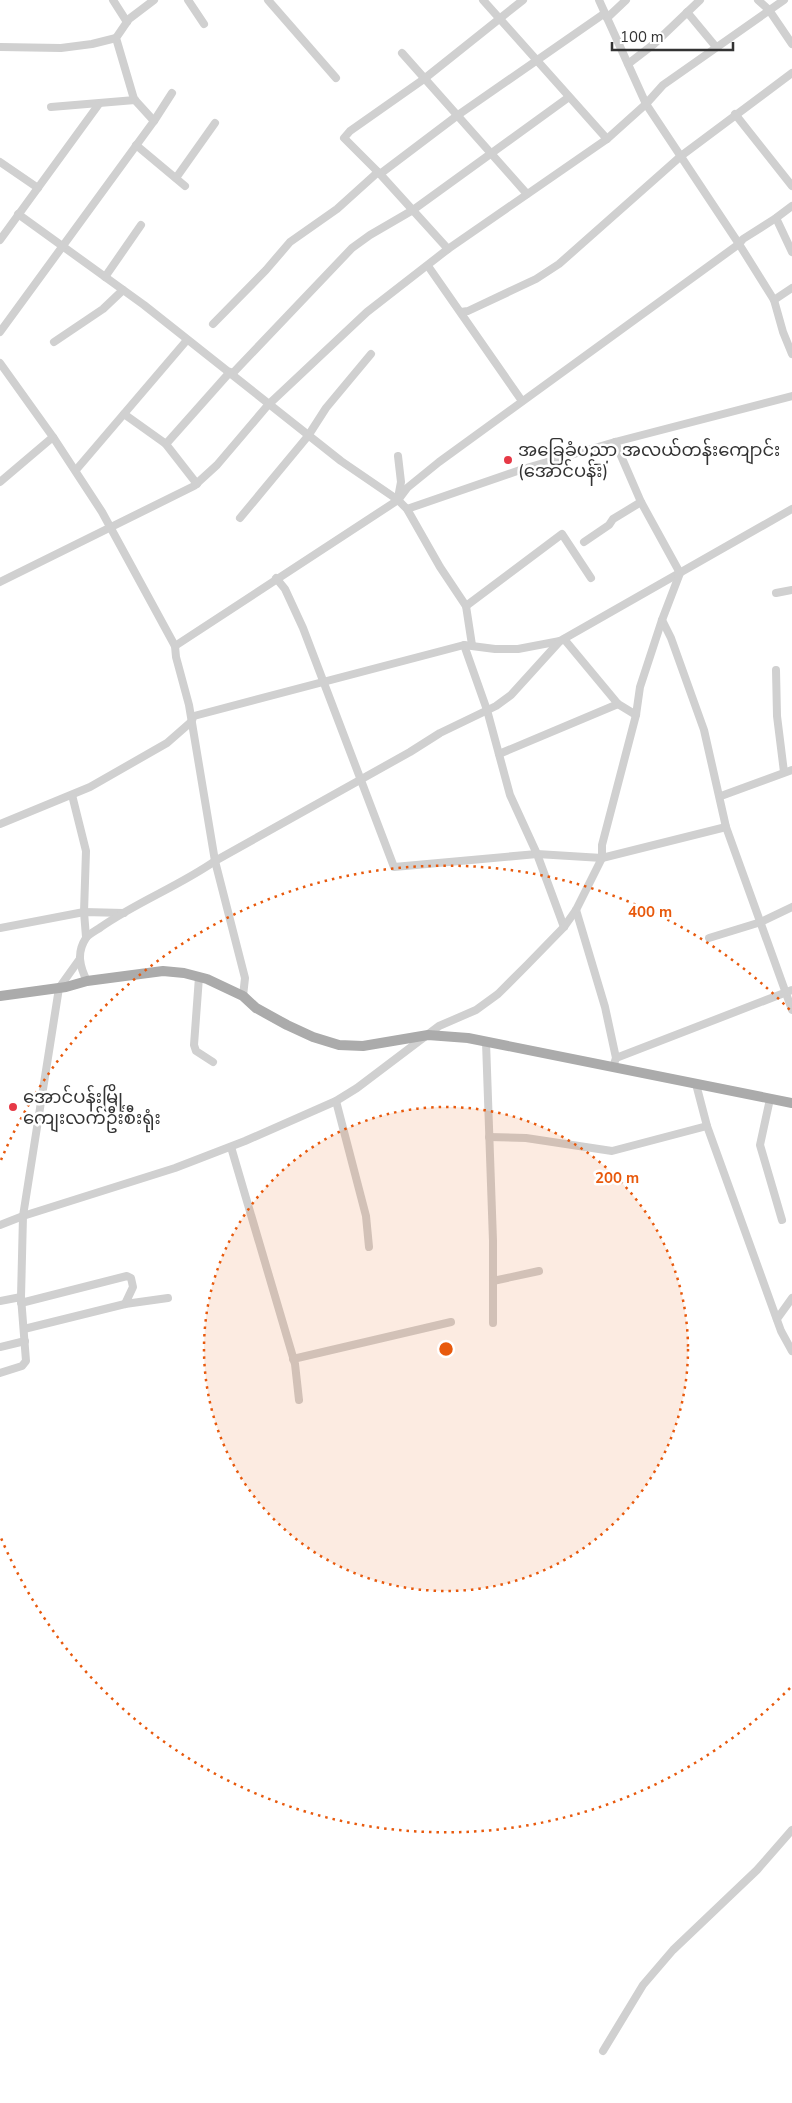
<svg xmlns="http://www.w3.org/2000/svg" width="792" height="2103" viewBox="0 0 792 2103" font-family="'Nunito Sans','Noto Sans Myanmar',sans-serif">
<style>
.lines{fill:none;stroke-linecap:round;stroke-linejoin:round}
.minor{stroke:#d0d0d0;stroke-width:8}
.major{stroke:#ababab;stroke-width:10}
.ring{fill:none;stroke:#e8590c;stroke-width:2.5;stroke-dasharray:2.5 5}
.poi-dot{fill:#e63946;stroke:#fff;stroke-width:2}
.labels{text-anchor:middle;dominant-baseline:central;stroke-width:5;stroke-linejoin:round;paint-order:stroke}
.poi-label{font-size:18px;fill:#333;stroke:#fff;text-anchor:start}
.centre{fill:#e8590c;stroke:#fff;stroke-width:2.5}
.ring-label{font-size:15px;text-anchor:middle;font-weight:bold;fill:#e8590c;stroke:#fff;stroke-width:5;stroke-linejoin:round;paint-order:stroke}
</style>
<rect width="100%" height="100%" fill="#fff"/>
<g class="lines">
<g class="minor">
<polyline points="113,0 127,22"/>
<polyline points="188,0 204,24"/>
<polyline points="268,0 336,78"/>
<polyline points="483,0 607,139"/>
<polyline points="599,0 646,104 739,244 774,300 783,332 792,354"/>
<polyline points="758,0 769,10 792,44"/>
<polyline points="687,12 716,47"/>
<polyline points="607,18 626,0"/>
<polyline points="0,47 61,48 92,44 116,38"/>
<polyline points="402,53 527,194"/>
<polyline points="628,64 654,44 700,0"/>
<polyline points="51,107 135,100"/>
<polyline points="735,114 792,186"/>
<polyline points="154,121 172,93"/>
<polyline points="136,145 185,186"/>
<polyline points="0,162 38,188"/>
<polyline points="380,174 458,115 605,13"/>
<polyline points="176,178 215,123"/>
<polyline points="18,214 144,305 341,461 398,500 407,509 440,567 466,606 472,645"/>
<polyline points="776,218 792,252"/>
<polyline points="0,240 99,104"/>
<polyline points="448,249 380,174 344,138 350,131 424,79 523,0"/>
<polyline points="428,266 522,401"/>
<polyline points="105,277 141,225"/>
<polyline points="774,300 792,288"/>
<polyline points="461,312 468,311 536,279 559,264 681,156 792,73"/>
<polyline points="213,324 266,270 290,242 337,209 378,172"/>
<polyline points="0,332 154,121 134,99 116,38 129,19 154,0"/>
<polyline points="54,342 103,309 123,290"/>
<polyline points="0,363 53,437 102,512 175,646 176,657 189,705 215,861 245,978 243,996"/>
<polyline points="232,374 352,248 370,235 413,210 569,97"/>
<polyline points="124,414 166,444 230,372"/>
<polyline points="165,443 197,484"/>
<polyline points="398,456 401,482 398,498"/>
<polyline points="76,470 187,340"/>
<polyline points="0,482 53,437"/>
<polyline points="407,509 523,469 615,442 792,396"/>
<polyline points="240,518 308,436 326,408 371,354"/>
<polyline points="584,542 609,525 613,519 641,502"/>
<polyline points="276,578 285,589 303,628 394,867 537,854 602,858 726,827"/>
<polyline points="0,582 194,486 217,465 268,405 367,312 448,249 607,139 646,104 663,85 784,0"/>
<polyline points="776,593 792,590"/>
<polyline points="466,606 562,534 591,578"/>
<polyline points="662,620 671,638 704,730 726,827 792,1010"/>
<polyline points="564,639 618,704 636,715"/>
<polyline points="464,645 487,710 510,795 537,854 564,927"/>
<polyline points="175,646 398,500 407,488 439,462 739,244 743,239 776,218 792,206"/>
<polyline points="776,670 777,716 784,772"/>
<polyline points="499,754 618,704"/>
<polyline points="72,795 86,851 84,912 86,937"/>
<polyline points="721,796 792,770"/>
<polyline points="0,824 90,787 167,743 191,722 194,716 464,645 495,649 518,649 560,641"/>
<polyline points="576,910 605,1007 616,1058"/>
<polyline points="0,928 84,912 124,913"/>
<polyline points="709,938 761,922 792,907"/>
<polyline points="199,977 194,1045 196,1051 213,1062"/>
<path d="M87,981c-7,-14 -11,-28 -1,-43 3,-4 11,-8 15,-11 36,-25 78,-41 114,-66l195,-109 30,-19 56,-27 15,-11 49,-54 232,-132"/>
<polyline points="486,1042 493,1241 493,1323"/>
<polyline points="613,1067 616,1058 792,990"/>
<polyline points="696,1084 707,1126 781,1331 792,1351"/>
<polyline points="770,1099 760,1145 782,1220"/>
<polyline points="336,1101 366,1216 369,1247"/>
<polyline points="489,1137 526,1138 612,1151 707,1126"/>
<polyline points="231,1147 295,1364 299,1400"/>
<polyline points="0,1225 23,1216 175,1168 245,1141 336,1101 357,1088 439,1026 476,1010 498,994 527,965 564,927 576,910 602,858 602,845 636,715 640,687 662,620 680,573 641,502 615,442"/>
<polyline points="493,1281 539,1271"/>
<polyline points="0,1301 21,1297"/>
<polyline points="21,1303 127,1276 131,1278 133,1287 125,1304"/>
<polyline points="777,1319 792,1298"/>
<polyline points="24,1329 125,1304 168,1298"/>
<polyline points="0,1347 25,1341"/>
<polyline points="293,1359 451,1322"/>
<polyline points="0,1373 22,1366 26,1361 21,1297 23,1216 59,988 79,960"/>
<polyline points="603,2051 643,1985 673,1950 757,1870 792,1830"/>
</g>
<polyline class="major" points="0,996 66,987 87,981 163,971 184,973 207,979 243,996 256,1008 287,1025 313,1037 339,1045 363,1046 428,1035 468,1038 792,1103"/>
</g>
<circle cx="446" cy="1349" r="242" fill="#e8590c" fill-opacity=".12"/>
<g class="ring">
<circle cx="446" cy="1349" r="242"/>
<path d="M790 1688A483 483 0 0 1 1 1538M1 1160A483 483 0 0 1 790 1010"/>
</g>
<g class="poi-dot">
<circle cx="508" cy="460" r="5"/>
<circle cx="13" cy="1107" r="5"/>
</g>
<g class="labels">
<g class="poi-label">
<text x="518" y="450">အခြေခံပညာ အလယ်တန်းကျောင်း<tspan x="518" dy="21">(အောင်ပန်း)</tspan></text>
<text x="23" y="1097">အောင်ပန်းမြို့<tspan x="23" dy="21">ကျေးလက်ဦးစီးရုံး</tspan></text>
</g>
</g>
<circle cx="446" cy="1349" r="8" class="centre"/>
<g class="ring-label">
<text x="650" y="917">400 m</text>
<text x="617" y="1183">200 m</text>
</g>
<path d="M612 42v8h121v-8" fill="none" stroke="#333333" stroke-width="2.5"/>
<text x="620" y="42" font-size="15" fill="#333333" stroke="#ffffff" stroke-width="4" paint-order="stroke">100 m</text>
</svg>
